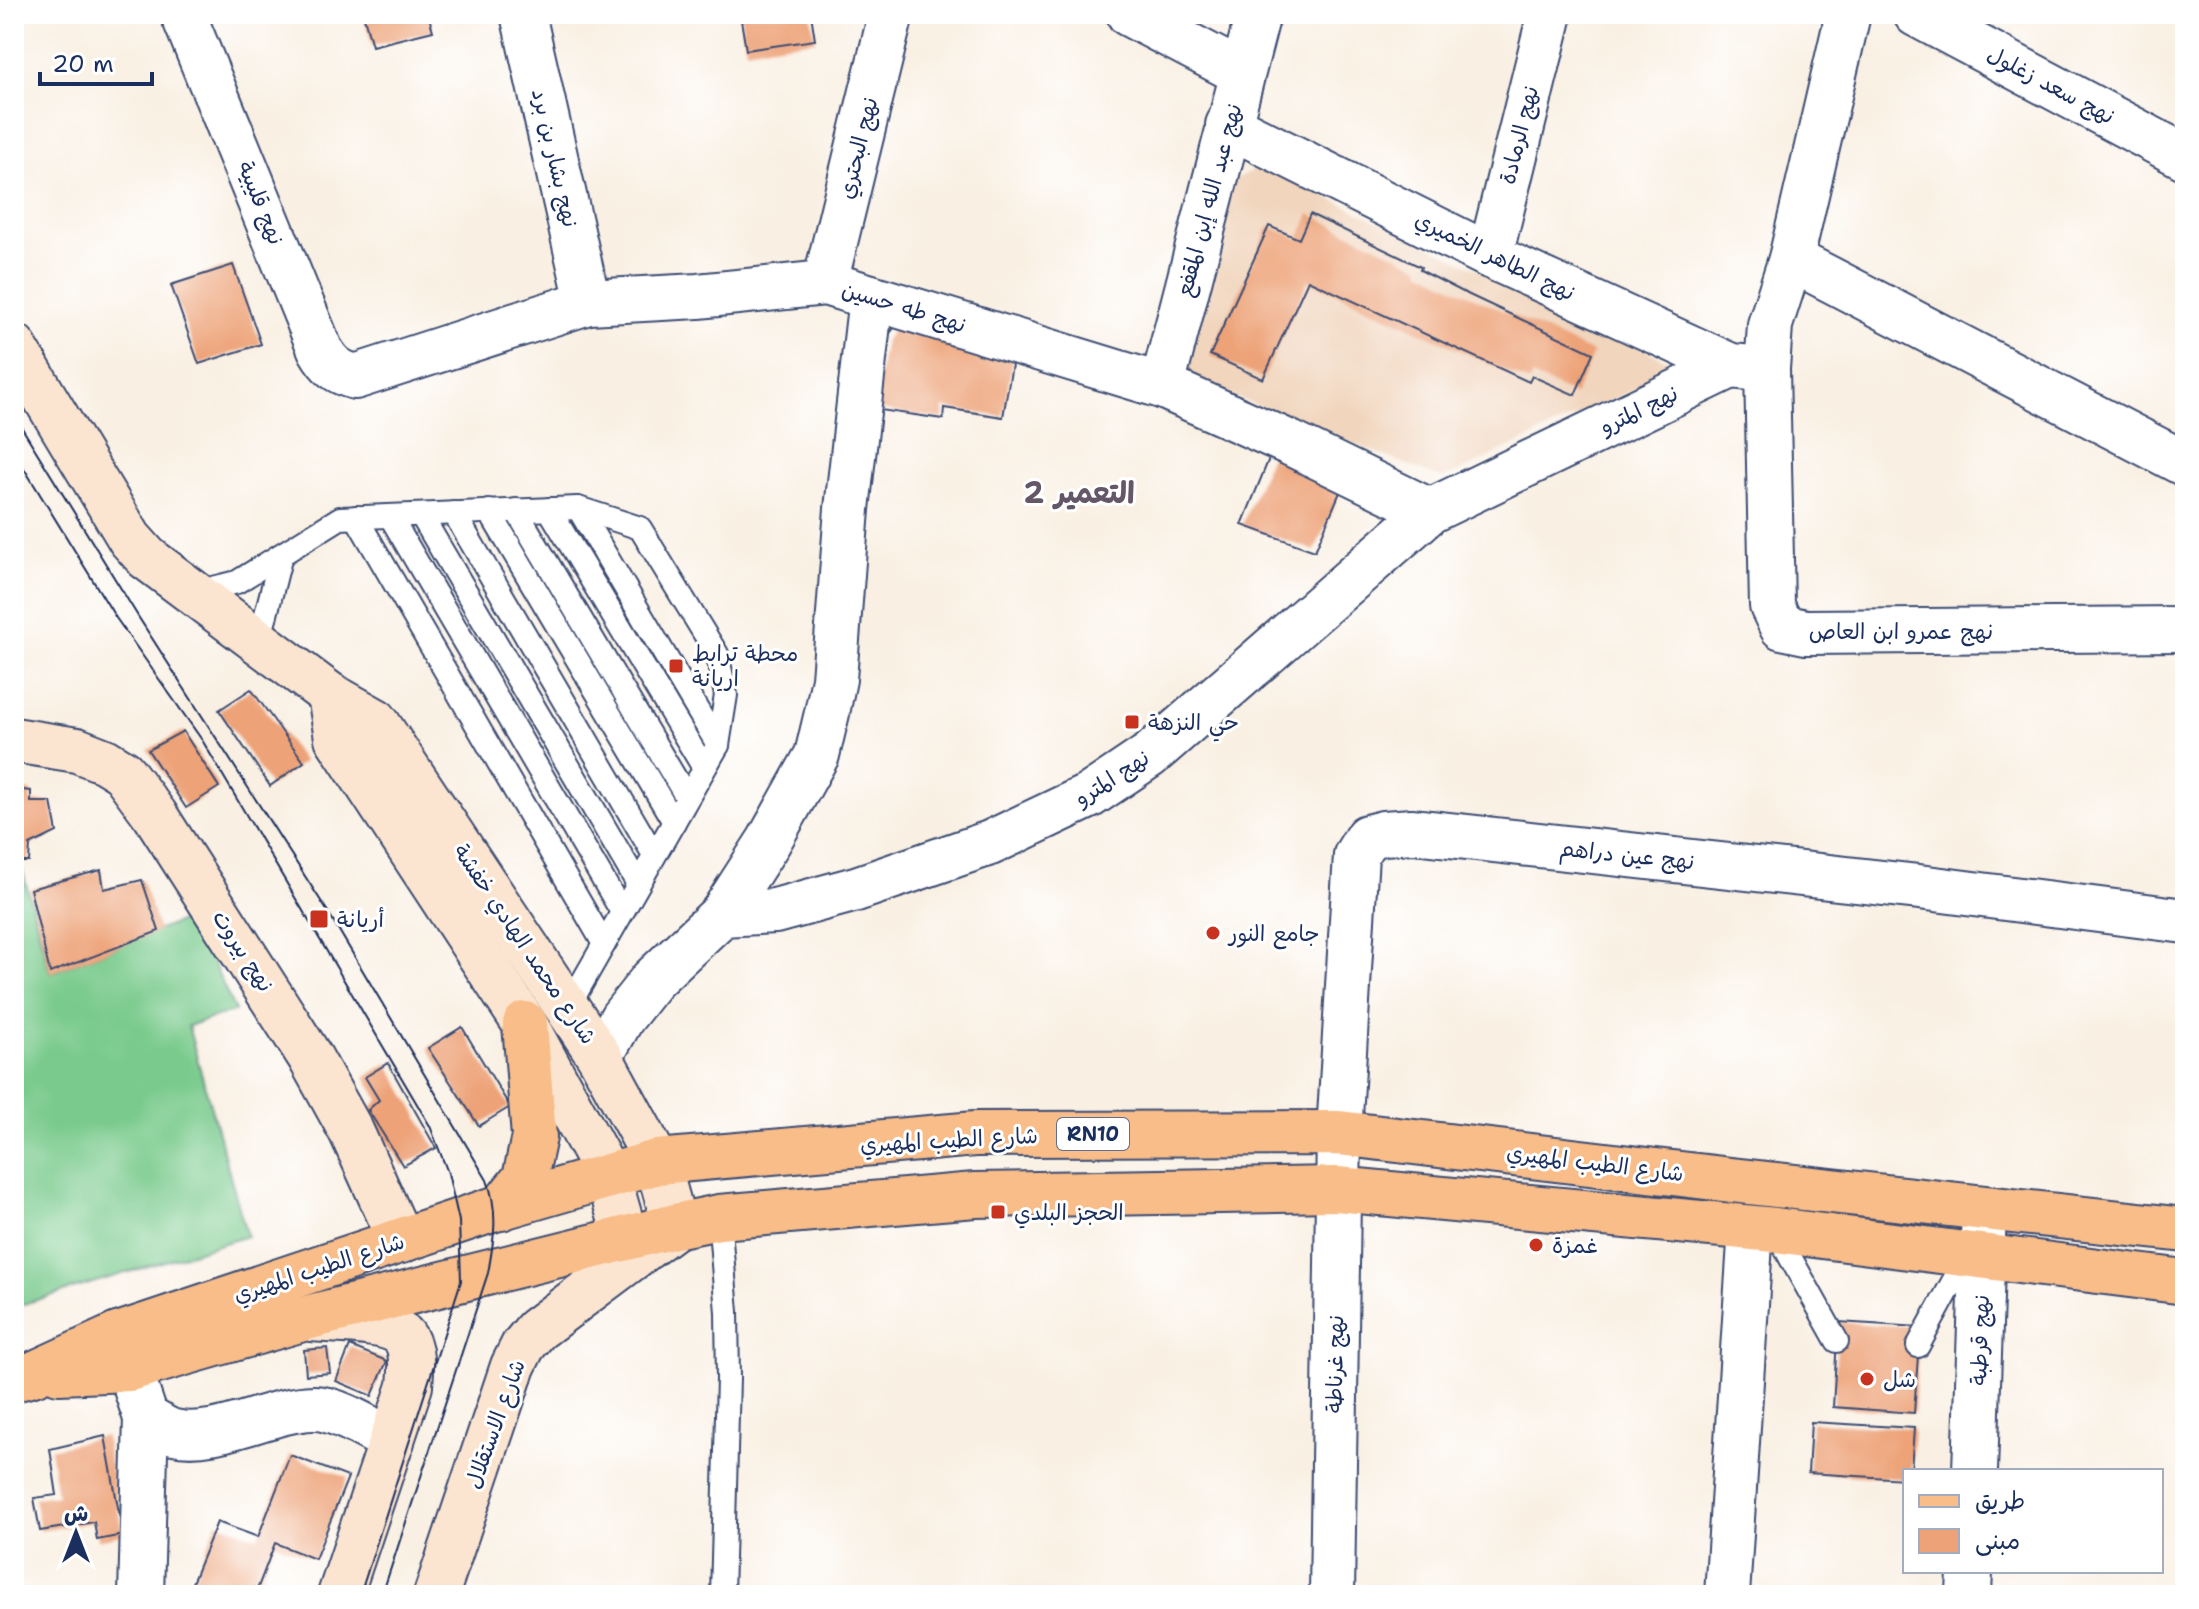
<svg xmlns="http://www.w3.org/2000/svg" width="2199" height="1609" viewBox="0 0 2199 1609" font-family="'Shantell Sans','Playpen Sans Arabic',sans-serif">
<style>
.built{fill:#f1d5bd}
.grass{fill:#79ca8c;stroke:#4a7c75;stroke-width:2}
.building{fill:#eda277}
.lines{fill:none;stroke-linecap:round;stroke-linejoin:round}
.lane-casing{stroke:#3c4c72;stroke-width:26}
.street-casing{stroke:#3c4c72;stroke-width:48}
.secondary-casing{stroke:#3c4c72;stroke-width:48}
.primary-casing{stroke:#3c4c72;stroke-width:48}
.lane{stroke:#fff;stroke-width:22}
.street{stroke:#fff;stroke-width:44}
.secondary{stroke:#fce5d0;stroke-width:44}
.primary{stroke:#f8bd89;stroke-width:44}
.tram{stroke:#1b2f5e;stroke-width:2}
.poi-dot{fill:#c8321e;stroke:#fff;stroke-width:3}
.labels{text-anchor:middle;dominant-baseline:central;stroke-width:6;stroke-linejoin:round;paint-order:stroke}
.shield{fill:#fff;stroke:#5f6d8e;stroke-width:2}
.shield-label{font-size:20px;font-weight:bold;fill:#1b2f5e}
.street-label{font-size:22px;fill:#1b2f5e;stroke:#fff}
.poi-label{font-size:22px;fill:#1b2f5e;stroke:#fff;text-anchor:start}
.district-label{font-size:30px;font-weight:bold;fill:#645767;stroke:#fff}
</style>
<rect width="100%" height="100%" fill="#fff"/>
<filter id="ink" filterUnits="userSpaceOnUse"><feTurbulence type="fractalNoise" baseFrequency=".0125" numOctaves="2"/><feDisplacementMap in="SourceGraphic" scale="16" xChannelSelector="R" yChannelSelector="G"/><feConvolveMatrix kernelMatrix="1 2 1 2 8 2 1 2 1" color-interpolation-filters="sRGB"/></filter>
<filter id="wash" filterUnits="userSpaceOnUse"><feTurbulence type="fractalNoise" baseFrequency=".006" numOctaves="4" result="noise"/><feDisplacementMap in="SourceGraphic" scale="32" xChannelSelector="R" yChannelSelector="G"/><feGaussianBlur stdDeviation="1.8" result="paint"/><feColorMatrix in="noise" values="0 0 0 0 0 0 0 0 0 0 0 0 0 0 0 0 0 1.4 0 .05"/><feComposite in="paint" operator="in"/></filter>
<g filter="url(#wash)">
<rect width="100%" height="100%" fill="#f9f0e3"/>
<polygon class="built" points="1263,166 1681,367 1443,479 1180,375 1229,182"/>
<polygon class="grass" points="22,869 50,973 192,917 235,1011 188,1026 247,1236 14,1307 14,873"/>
<g id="blocks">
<g class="building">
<polygon points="363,14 428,14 433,31 372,46"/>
<polygon points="740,14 811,14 815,40 746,50"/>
<polygon points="1310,214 1421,267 1420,270 1463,292 1593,353 1575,395 1532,376 1529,382 1308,280 1263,379 1210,355 1269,226 1299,239"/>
<polygon points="233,265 261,344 199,364 171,285"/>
<polygon points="905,313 1014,353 1003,417 944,408 943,419 873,409 885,340"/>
<polygon points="1272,451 1343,485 1315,551 1242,525"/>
<polygon points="251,689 304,762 270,786 219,710"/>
<polygon points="183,731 219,787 186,808 148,750"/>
<polygon points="14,789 31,791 31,802 51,802 57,832 30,845 29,862 14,862"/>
<polygon points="101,870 104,889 142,880 159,931 50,973 30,889"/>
<polygon points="462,1027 510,1107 479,1126 428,1048"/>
<polygon points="388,1063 436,1148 403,1166 368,1110 379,1100 365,1077"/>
<polygon points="1838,1322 1920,1327 1914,1413 1833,1407"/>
<polygon points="350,1346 387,1361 372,1396 336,1381"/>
<polygon points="327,1348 330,1373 306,1375 304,1350"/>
<polygon points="1811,1422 1914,1428 1911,1471 1905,1471 1905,1479 1808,1473"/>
<polygon points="105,1436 123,1535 97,1540 94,1522 40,1531 34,1498 57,1495 50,1449"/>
<polygon points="290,1455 348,1477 315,1559 275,1543 255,1595 187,1595 217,1522 258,1537"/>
</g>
</g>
</g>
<g filter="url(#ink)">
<use href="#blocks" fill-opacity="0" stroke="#3c4c72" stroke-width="2"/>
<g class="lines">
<g class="lane-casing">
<g id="lane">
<polyline points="578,508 718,745"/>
<polyline points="549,509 704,768"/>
<polyline points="516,510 687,798"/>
<polyline points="489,511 674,822"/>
<polyline points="454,513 654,855"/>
<polyline points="421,515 638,884"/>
<polyline points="390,516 622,912"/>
<polyline points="356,517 604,944"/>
<polyline points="193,593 237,582 340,518 578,508 640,528 717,654 726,695 718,745 567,1009"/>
<polyline points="259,642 281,555"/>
<polyline points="719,1217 727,1312 728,1379 722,1595"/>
<polyline points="1775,1230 1837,1341"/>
<polyline points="1918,1346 1968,1254"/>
</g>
</g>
<g class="street-casing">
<g id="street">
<path d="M183,14l137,335c9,16 17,23 35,28l233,-75 110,-6 127,-13 337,103 128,57 140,68"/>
<polyline points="523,14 588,302"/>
<polyline points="1129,14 1242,73"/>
<polyline points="1848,14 1791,259 1770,325 1767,369 1772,606 1782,627 1806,632 2185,629"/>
<polyline points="1916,14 2185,157"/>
<polyline points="1228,125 1490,256 1731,366 1752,368"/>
<polyline points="1490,256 1550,14"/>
<polyline points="1791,259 2185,464"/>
<polyline points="825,283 891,14"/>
<polyline points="1162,386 1258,14"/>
<polyline points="722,914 769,841 817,755 827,713 834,679 847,509 871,297"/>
<polyline points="600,1057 622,1018 652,980 722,914 775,911 856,889 990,843 1089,796 1150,755 1430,511 1731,366"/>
<path d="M118,1335l28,83c9,4 19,12 28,14 41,10 96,-23 139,-24 22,-1 58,22 79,33"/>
<polyline points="1975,1471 1984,1209"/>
<polyline points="141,1595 146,1418"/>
<polyline points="1332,1595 1339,1133 1356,855 1367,837 1383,833 1413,831 1919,887 2185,921"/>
<polyline points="1727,1595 1751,1228"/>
<polyline points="1969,1595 1970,1571"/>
</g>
</g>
<g class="secondary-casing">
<g id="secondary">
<polyline points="14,346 130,539 147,558 330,695 376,721 600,1057 657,1162 675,1226 536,1330 523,1346 513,1366 436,1595"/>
<polyline points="330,695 337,738 525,1024 608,1176 626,1239"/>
<polyline points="14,740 77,750 105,761 123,772 155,815 310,1057 351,1131 401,1241"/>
<path d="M312,1319c22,2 78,1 92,18 10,13 7,34 6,49l-70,209"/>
</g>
</g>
<g class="primary-casing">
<g id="primary">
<polyline points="501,1208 525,1178 534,1137 525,1024"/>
<polyline points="59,1372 129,1369 306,1318 675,1226 719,1217 975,1195 1337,1189 1775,1230 2185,1282"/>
<polyline points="14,1379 33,1374 118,1335 495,1209 657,1162 975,1134 1339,1133 1731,1180 2185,1230"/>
</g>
</g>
<use href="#lane" class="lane"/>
<use href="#street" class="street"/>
<use href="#secondary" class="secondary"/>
<use href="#primary" class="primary"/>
<g class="tram">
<path d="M14,415l125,203 189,294 159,268c12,32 7,60 1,93l-106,322"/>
<polyline points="14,452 116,618 202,740 430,1126 448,1173 459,1221 461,1281 360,1595"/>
</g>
</g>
</g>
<g class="poi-dot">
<rect x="668" y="658" width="16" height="16" rx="4"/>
<rect x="1124" y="714" width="16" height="16" rx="4"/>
<rect x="309" y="909" width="20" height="20" rx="4"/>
<circle cx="1213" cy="933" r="8"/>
<rect x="990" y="1204" width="16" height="16" rx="4"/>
<circle cx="1536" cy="1245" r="8"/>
<circle cx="1867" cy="1379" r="8"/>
</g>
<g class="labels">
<rect class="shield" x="1057" y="1118" width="72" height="32" rx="6"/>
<g class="shield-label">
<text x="1093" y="1134">RN10</text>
</g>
<g class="street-label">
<text transform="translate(2051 85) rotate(28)">نهج سعد زغلول</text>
<text transform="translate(1519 135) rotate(-76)">نهج الرمادة</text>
<text transform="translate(858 148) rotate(-76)">نهج البحتري</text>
<text transform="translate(555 158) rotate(77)">نهج بشار بن برد</text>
<text transform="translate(1209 200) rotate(-75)">نهج عبد الله إبن المقفع</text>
<text transform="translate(261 203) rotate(68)">نهج قليبية</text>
<text transform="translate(1495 256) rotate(26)">نهج الطاهر الخميري</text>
<text transform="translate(904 307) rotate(17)">نهج طه حسين</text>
<text transform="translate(1639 410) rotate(-26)">نهج المترو</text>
<text x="1901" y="631">نهج عمرو ابن العاص</text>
<text transform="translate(1112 778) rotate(-33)">نهج المترو</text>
<text transform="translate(1627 855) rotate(6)">نهج عين دراهم</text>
<text transform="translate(525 944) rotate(56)">شارع محمد الهادي خفشة</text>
<text transform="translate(243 951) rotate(57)">نهج بيروت</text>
<text transform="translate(949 1140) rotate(-3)">شارع الطيب المهيري</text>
<text transform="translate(1595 1163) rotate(7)">شارع الطيب المهيري</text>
<text transform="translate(319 1268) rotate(-18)">شارع الطيب المهيري</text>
<text transform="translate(1980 1340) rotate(-88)">نهج قرطبة</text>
<text transform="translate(1335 1364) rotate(-89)">نهج غرناطة</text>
<text transform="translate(495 1424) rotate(-70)">شارع الاستقلال</text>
</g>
<g class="poi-label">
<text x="692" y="653">محطة ترابط<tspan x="692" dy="25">اريانة</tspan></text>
<text x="1148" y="722">حي النزهة</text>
<text x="337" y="919">أريانة</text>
<text x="1229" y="933">جامع النور</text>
<text x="1014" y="1212">الحجز البلدي</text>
<text x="1552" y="1245">غمزة</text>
<text x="1883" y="1379">شل</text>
</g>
<g class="district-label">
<text x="1079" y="492">التعمير 2</text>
</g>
</g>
<rect width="2199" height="1609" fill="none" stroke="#fff" stroke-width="48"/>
<rect x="1903" y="1469" width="260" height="104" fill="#ffffff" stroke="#a4acbf" stroke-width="2"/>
<rect x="1919" y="1495" width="40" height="12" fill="#f8bd89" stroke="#a4acbf" stroke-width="2"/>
<text x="1975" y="1509" font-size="24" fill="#1b2f5e">طريق</text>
<rect x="1919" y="1529" width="40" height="24" fill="#eda277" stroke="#a4acbf" stroke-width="2"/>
<text x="1975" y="1549" font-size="24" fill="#1b2f5e">مبنى</text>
<g transform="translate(76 1533)" stroke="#ffffff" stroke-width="6" paint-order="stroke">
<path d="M0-6L14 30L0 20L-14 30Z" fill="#1b2f5e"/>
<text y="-12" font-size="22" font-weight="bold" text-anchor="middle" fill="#1b2f5e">ش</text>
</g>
<path d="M40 72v12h112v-12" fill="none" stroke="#1b2f5e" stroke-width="4"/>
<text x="52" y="72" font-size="24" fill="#1b2f5e" stroke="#ffffff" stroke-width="6" paint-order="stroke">20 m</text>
</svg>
